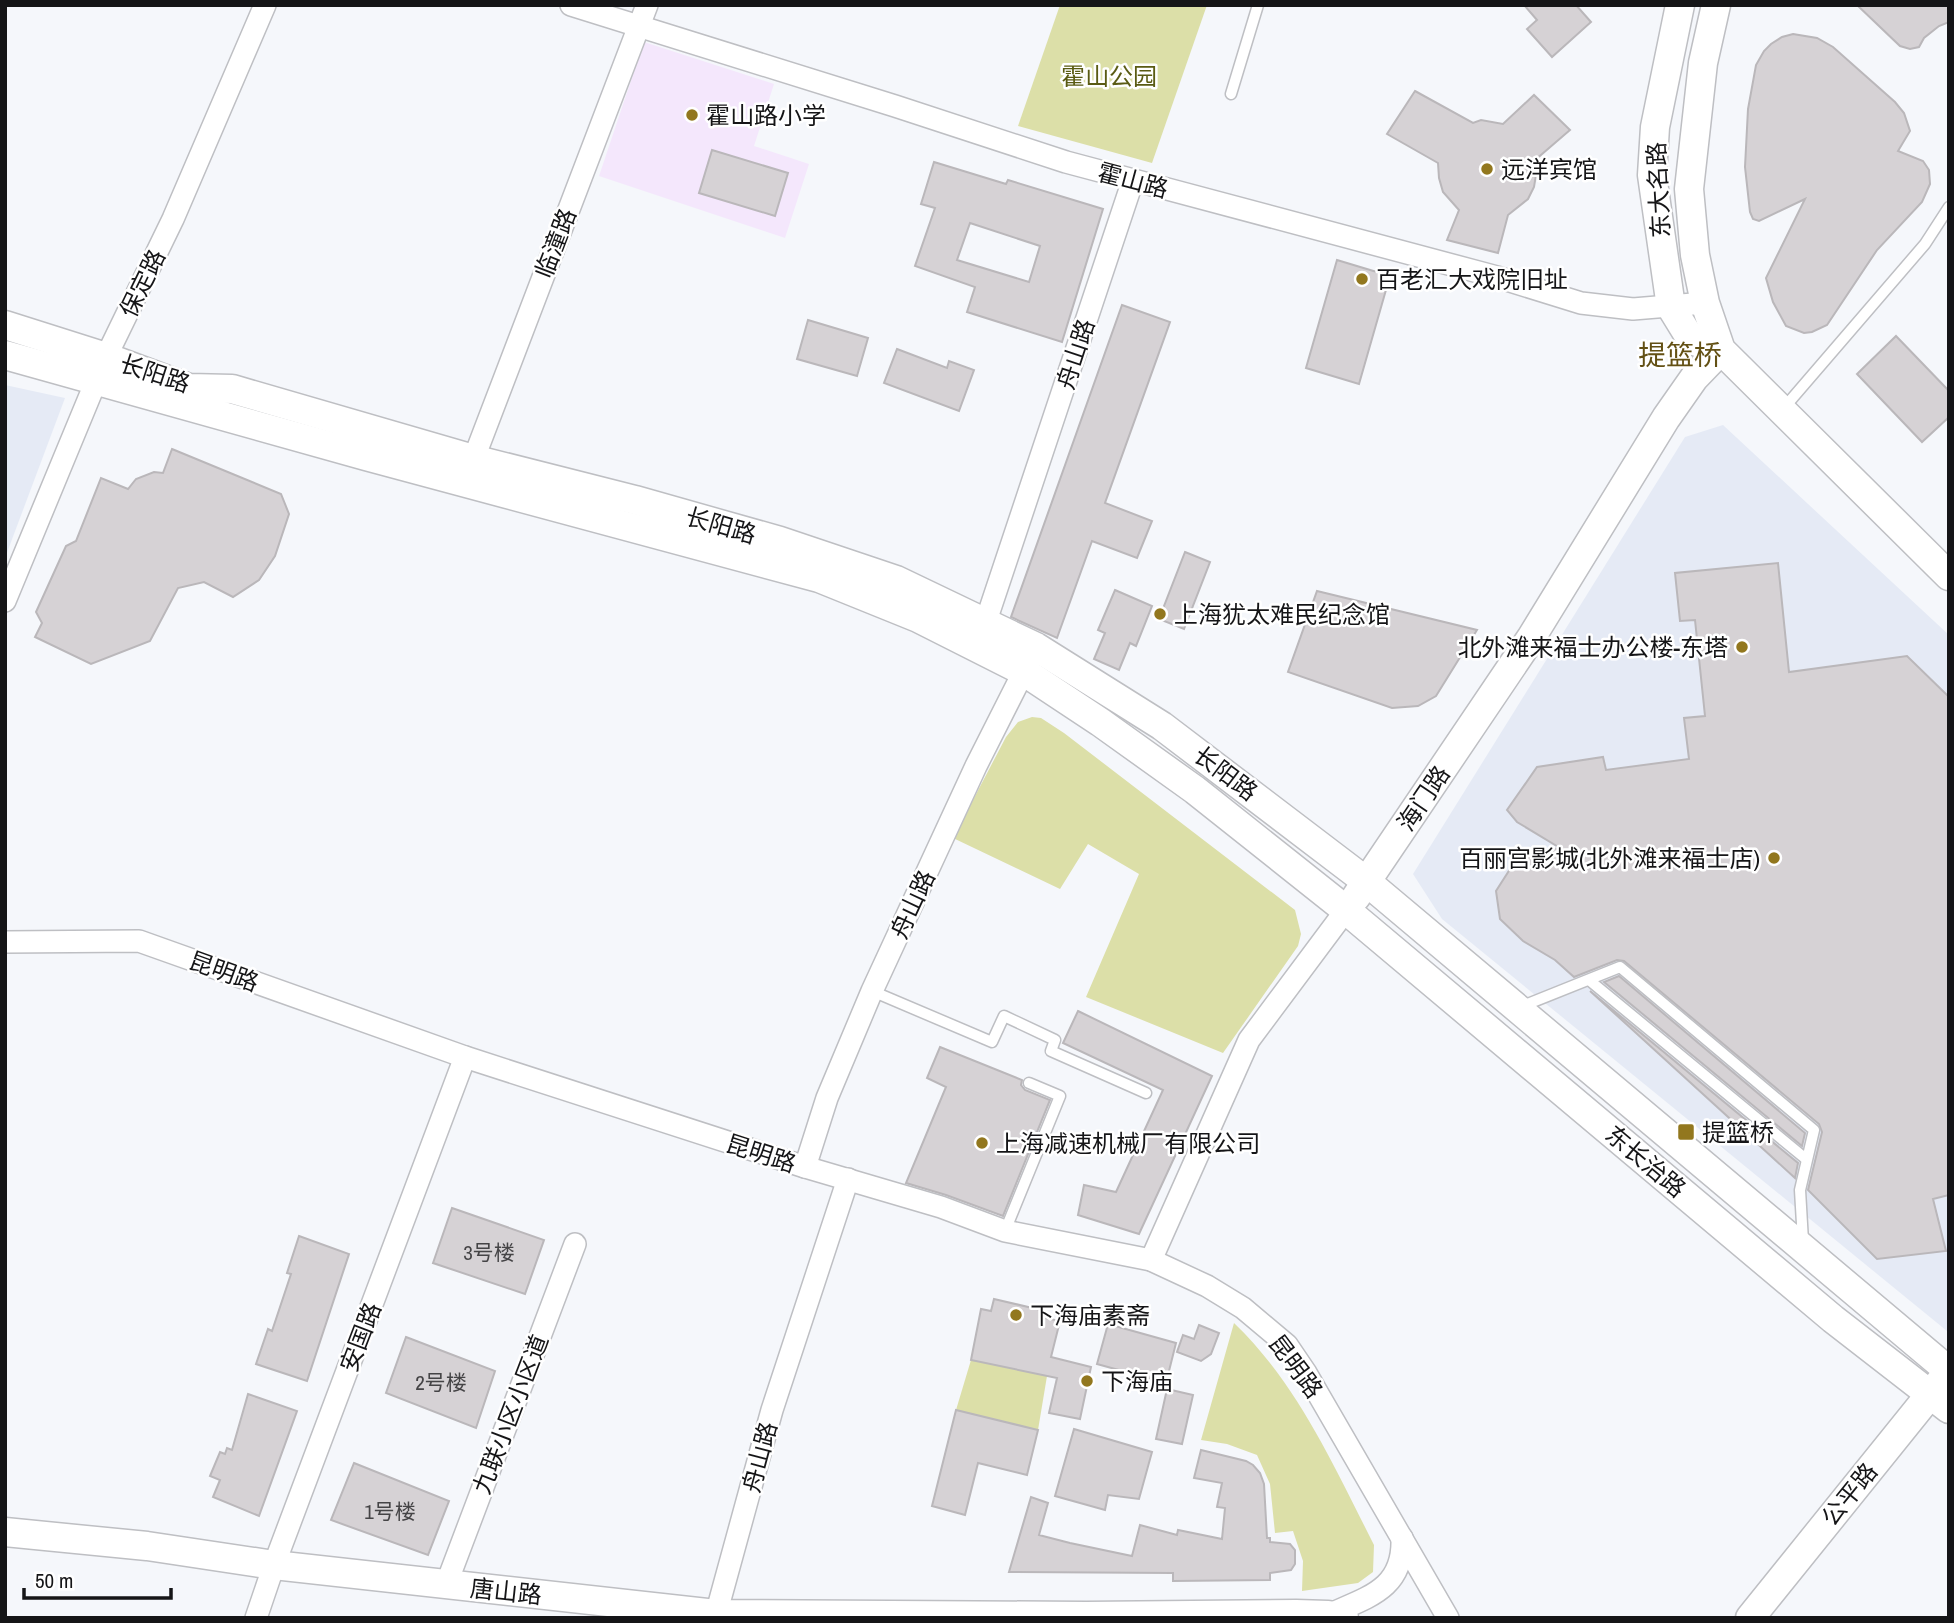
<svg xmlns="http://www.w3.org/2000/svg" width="1954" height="1623" viewBox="0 0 1954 1623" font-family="'Archivo Narrow','Noto Sans SC',sans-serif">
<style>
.built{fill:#e5eaf5}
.education{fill:#f4e7fc}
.green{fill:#dcdfa8}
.building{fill:#d6d2d5;stroke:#bab7ba;stroke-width:2;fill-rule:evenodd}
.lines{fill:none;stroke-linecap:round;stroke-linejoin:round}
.lane-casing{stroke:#bebfc3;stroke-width:13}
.street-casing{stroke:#bebfc3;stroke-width:24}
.secondary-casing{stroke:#bebfc3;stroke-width:31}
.lane{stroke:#fff;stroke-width:10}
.street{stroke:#fff;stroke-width:21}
.secondary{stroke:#fff;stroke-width:28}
.poi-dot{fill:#92771e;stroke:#fff;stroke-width:2.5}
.labels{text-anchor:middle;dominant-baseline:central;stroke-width:5;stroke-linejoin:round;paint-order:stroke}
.number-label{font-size:21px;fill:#454446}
.park-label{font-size:24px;fill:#5a5b13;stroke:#fff}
.poi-label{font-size:24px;fill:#151517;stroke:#fff;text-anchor:start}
.street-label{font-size:24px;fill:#151517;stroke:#fff}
.quarter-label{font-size:28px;fill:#635014;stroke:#fff}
</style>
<rect width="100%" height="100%" fill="#f5f7fb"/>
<g class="built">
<polygon points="5,385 65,398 5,558"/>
<polygon points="1723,425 1949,635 1947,1331 1442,919 1413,874 1685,437"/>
</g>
<polygon class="education" points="644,42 774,84 754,146 809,164 785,238 599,176"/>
<g class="green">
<polygon points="1060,5 1207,5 1152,163 1018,126"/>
<polygon points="1032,717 1041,718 1064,733 1295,910 1301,934 1298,946 1223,1053 1086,997 1139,874 1088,844 1060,889 953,838 1006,737 1018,722"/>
<path d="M1234,1323c63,60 101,145 140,222l-1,27 -15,11 -56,8 1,-30 -10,-30 -18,2 -5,-49 -13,-29 -30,-11 -26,-4z"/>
<polygon points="971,1360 1047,1376 1038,1430 956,1410"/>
</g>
<g class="building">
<polygon points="1524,5 1576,5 1591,22 1552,57 1527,29 1537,20"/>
<polygon points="1857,5 1949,5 1949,22 1939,26 1924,38 1919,47 1910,49 1900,46"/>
<polygon points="1793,34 1817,38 1833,47 1895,102 1904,113 1910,131 1898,151 1923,161 1929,170 1930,184 1922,202 1877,250 1827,325 1812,332 1804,333 1786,326 1773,302 1766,278 1805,199 1759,221 1753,219 1750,212 1745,167 1748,109 1756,65 1764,51 1771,44 1782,37"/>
<polygon points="1415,91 1473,123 1481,120 1503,124 1534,95 1570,130 1534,161 1536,175 1534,187 1528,199 1508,215 1498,253 1447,240 1459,210 1443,192 1439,178 1438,163 1387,134"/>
<polygon points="712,150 788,173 775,216 699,193"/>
<path d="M934,162l72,22 2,-4 95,29 -41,133 -95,-30 8,-25 -60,-21 20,-58 -14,-4zM970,223l70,23 -11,36 -72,-22z"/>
<polygon points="1337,260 1390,276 1359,384 1306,368"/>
<polygon points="1122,305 1170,322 1105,503 1152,521 1137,558 1092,541 1057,638 1011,617"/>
<polygon points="808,320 868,338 857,376 797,359"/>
<polygon points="1896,336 1949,391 1949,417 1922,442 1857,374"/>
<polygon points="897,349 947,368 949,361 974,370 959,411 884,383"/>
<polygon points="172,449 281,494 289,514 275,556 259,580 233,597 204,582 178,588 150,641 91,664 35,637 42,623 36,612 66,546 76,541 101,478 128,489 136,479 154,472 163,473"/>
<polygon points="1185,552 1210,562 1184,629 1159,619"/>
<polygon points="1778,563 1789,672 1907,656 1949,697 1949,1195 1933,1199 1946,1251 1877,1259 1808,1190 1822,1132 1819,1124 1624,961 1617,960 1574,977 1555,960 1523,941 1500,919 1496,891 1521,852 1560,848 1517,822 1507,810 1537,767 1603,757 1606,770 1689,759 1684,718 1705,716 1695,620 1680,621 1675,573"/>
<polygon points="1115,590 1152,606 1136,646 1130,643 1119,670 1094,659 1105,633 1098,630"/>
<polygon points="1317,591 1477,630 1436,696 1418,706 1392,708 1288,672"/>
<polygon points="1619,976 1805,1133 1802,1146 1604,982"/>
<polygon points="1590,991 1798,1163 1795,1178"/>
<polygon points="1078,1011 1212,1076 1139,1234 1078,1215 1084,1185 1116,1192 1163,1090 1063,1043"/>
<polygon points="940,1047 1022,1080 1021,1085 1025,1090 1050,1100 1003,1216 946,1195 906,1183 946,1087 927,1078"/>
<polygon points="452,1208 544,1240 525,1294 433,1263"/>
<polygon points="299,1236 349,1254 307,1381 256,1364 268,1329 272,1331 291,1274 287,1273"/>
<polygon points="994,1299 1041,1310 1040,1317 1060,1321 1051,1357 1091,1367 1080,1419 1049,1413 1057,1378 971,1360 981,1309 991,1311"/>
<polygon points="1108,1324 1176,1343 1166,1383 1097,1364"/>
<polygon points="1199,1325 1219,1333 1211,1354 1201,1361 1177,1352 1183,1335 1194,1339"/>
<polygon points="406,1337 495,1371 476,1428 386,1393"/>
<polygon points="1167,1389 1193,1395 1182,1444 1156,1439"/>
<polygon points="248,1394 297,1411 259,1516 213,1497 220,1480 210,1476 220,1452 225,1454 227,1448 232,1450"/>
<polygon points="956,1410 1038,1430 1027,1475 978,1463 965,1515 932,1506"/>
<polygon points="1074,1429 1152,1452 1139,1499 1108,1495 1105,1510 1055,1496"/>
<polygon points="1201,1450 1246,1461 1253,1465 1260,1473 1264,1484 1267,1538 1270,1538 1270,1542 1290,1544 1295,1550 1295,1564 1291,1570 1270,1573 1270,1580 1173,1581 1173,1573 1009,1572 1031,1497 1048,1503 1039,1535 1070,1543 1132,1556 1140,1525 1177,1535 1178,1530 1222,1539 1225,1508 1217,1507 1222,1483 1194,1478"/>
<polygon points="354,1463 449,1501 428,1555 331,1520"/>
</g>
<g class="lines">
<g class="lane-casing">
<g id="lane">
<polyline points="1231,94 1258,5"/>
<polyline points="1783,409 1925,244 1949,207"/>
<polyline points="1589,980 1806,1159"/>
<polyline points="872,991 992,1042 1004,1016 1055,1040 1051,1051 1146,1093"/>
<polyline points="1520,1007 1620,967 1814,1130 1800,1190 1803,1241"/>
<polyline points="1005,1231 1060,1096 1029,1083"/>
</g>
</g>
<g class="street-casing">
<g id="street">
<polyline points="571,5 895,106 1066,162 1497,277 1581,303 1633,309 1705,303"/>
<polyline points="469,471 647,5"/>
<polyline points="5,601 106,357 173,219 265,5"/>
<polyline points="981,636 1133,180"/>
<polyline points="5,942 139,941 465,1057 805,1167 941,1207 1005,1231 1151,1260 1207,1286 1243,1308 1287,1345 1306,1373 1448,1618"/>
<polyline points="805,1167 827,1098 872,991 976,766 1029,661"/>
<polyline points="1151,1260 1249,1040 1346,910"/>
<polyline points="446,1585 575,1244"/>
<path d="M1328,1615c40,-18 76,-26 74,-77"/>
<polyline points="256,1618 274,1565 465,1057"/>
<polyline points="715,1618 772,1410 848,1179"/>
</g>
</g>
<g class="secondary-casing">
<g id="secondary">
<polyline points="1680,5 1655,127 1652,175 1671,307 1687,333 1697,342 1721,350"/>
<polyline points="1716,5 1703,63 1689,189 1695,255 1705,303 1721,350 1949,576"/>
<polyline points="5,325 106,357 189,388 232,389 473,459 635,500 780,541 896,580 1036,647 1162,726 1367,882 1949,1371 1750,1618"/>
<polyline points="5,355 366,456 819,578 918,618 1023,671 1100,722 1195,790 1346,910 1833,1319 1949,1409"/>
<polyline points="1356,897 1531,638 1666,418 1694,378 1721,350"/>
<polyline points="5,1532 147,1546 274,1565 716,1614 1086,1616 1296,1614 1328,1615 1344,1618"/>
</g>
</g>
<use href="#lane" class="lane"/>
<use href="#street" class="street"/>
<use href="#secondary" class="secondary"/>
</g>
<g class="poi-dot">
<circle cx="692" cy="115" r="7"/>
<circle cx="1487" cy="169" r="7"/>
<circle cx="1362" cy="279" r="7"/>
<circle cx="1160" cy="614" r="7"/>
<circle cx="1742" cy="647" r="7"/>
<circle cx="1774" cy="858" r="7"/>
<rect x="1677" y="1123" width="18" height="18" rx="3.5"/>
<circle cx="982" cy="1143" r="7"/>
<circle cx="1016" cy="1315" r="7"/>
<circle cx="1087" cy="1381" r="7"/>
</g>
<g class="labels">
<g class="number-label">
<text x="489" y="1252">3号楼</text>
<text x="441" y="1382">2号楼</text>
<text x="390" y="1511">1号楼</text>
</g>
<g class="park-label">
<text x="1109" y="76">霍山公园</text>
</g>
<g class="poi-label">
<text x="706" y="115">霍山路小学</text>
<text x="1501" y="169">远洋宾馆</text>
<text x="1376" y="279">百老汇大戏院旧址</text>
<text x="1174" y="614">上海犹太难民纪念馆</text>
<text x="1728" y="647" text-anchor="end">北外滩来福士办公楼-东塔</text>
<text x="1760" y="858" text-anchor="end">百丽宫影城(北外滩来福士店)</text>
<text x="1702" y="1132">提篮桥</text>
<text x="996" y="1143">上海减速机械厂有限公司</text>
<text x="1030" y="1315">下海庙素斋</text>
<text x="1101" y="1381">下海庙</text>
</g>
<g class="street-label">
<text transform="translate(1133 180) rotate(15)">霍山路</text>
<text transform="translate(1658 190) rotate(-93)">东大名路</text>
<text transform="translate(555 243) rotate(-69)">临潼路</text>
<text transform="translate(142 283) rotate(-64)">保定路</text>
<text transform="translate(1075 354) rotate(-72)">舟山路</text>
<text transform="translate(155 373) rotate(18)">长阳路</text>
<text transform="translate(721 525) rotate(16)">长阳路</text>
<text transform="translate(1226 773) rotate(37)">长阳路</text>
<text transform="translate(1423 798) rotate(-56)">海门路</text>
<text transform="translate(912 904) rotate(-65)">舟山路</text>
<text transform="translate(224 971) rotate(20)">昆明路</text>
<text transform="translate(761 1153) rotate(18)">昆明路</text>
<text transform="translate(1646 1161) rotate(40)">东长治路</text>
<text transform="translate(360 1337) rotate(-69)">安国路</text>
<text transform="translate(1296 1366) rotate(53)">昆明路</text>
<text transform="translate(510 1414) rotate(-69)">九联小区小区道</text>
<text transform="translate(759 1457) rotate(-75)">舟山路</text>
<text transform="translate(1849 1494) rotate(-51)">公平路</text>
<text transform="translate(506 1591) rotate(6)">唐山路</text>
</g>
<g class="quarter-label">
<text x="1680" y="355">提篮桥</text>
</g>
</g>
<rect width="1954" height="1623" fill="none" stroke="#151517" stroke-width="14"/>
<path d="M24 1588v10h147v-10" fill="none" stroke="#151517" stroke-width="3.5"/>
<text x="35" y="1588" font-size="21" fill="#151517" stroke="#ffffff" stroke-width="5" paint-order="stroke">50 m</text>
</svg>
